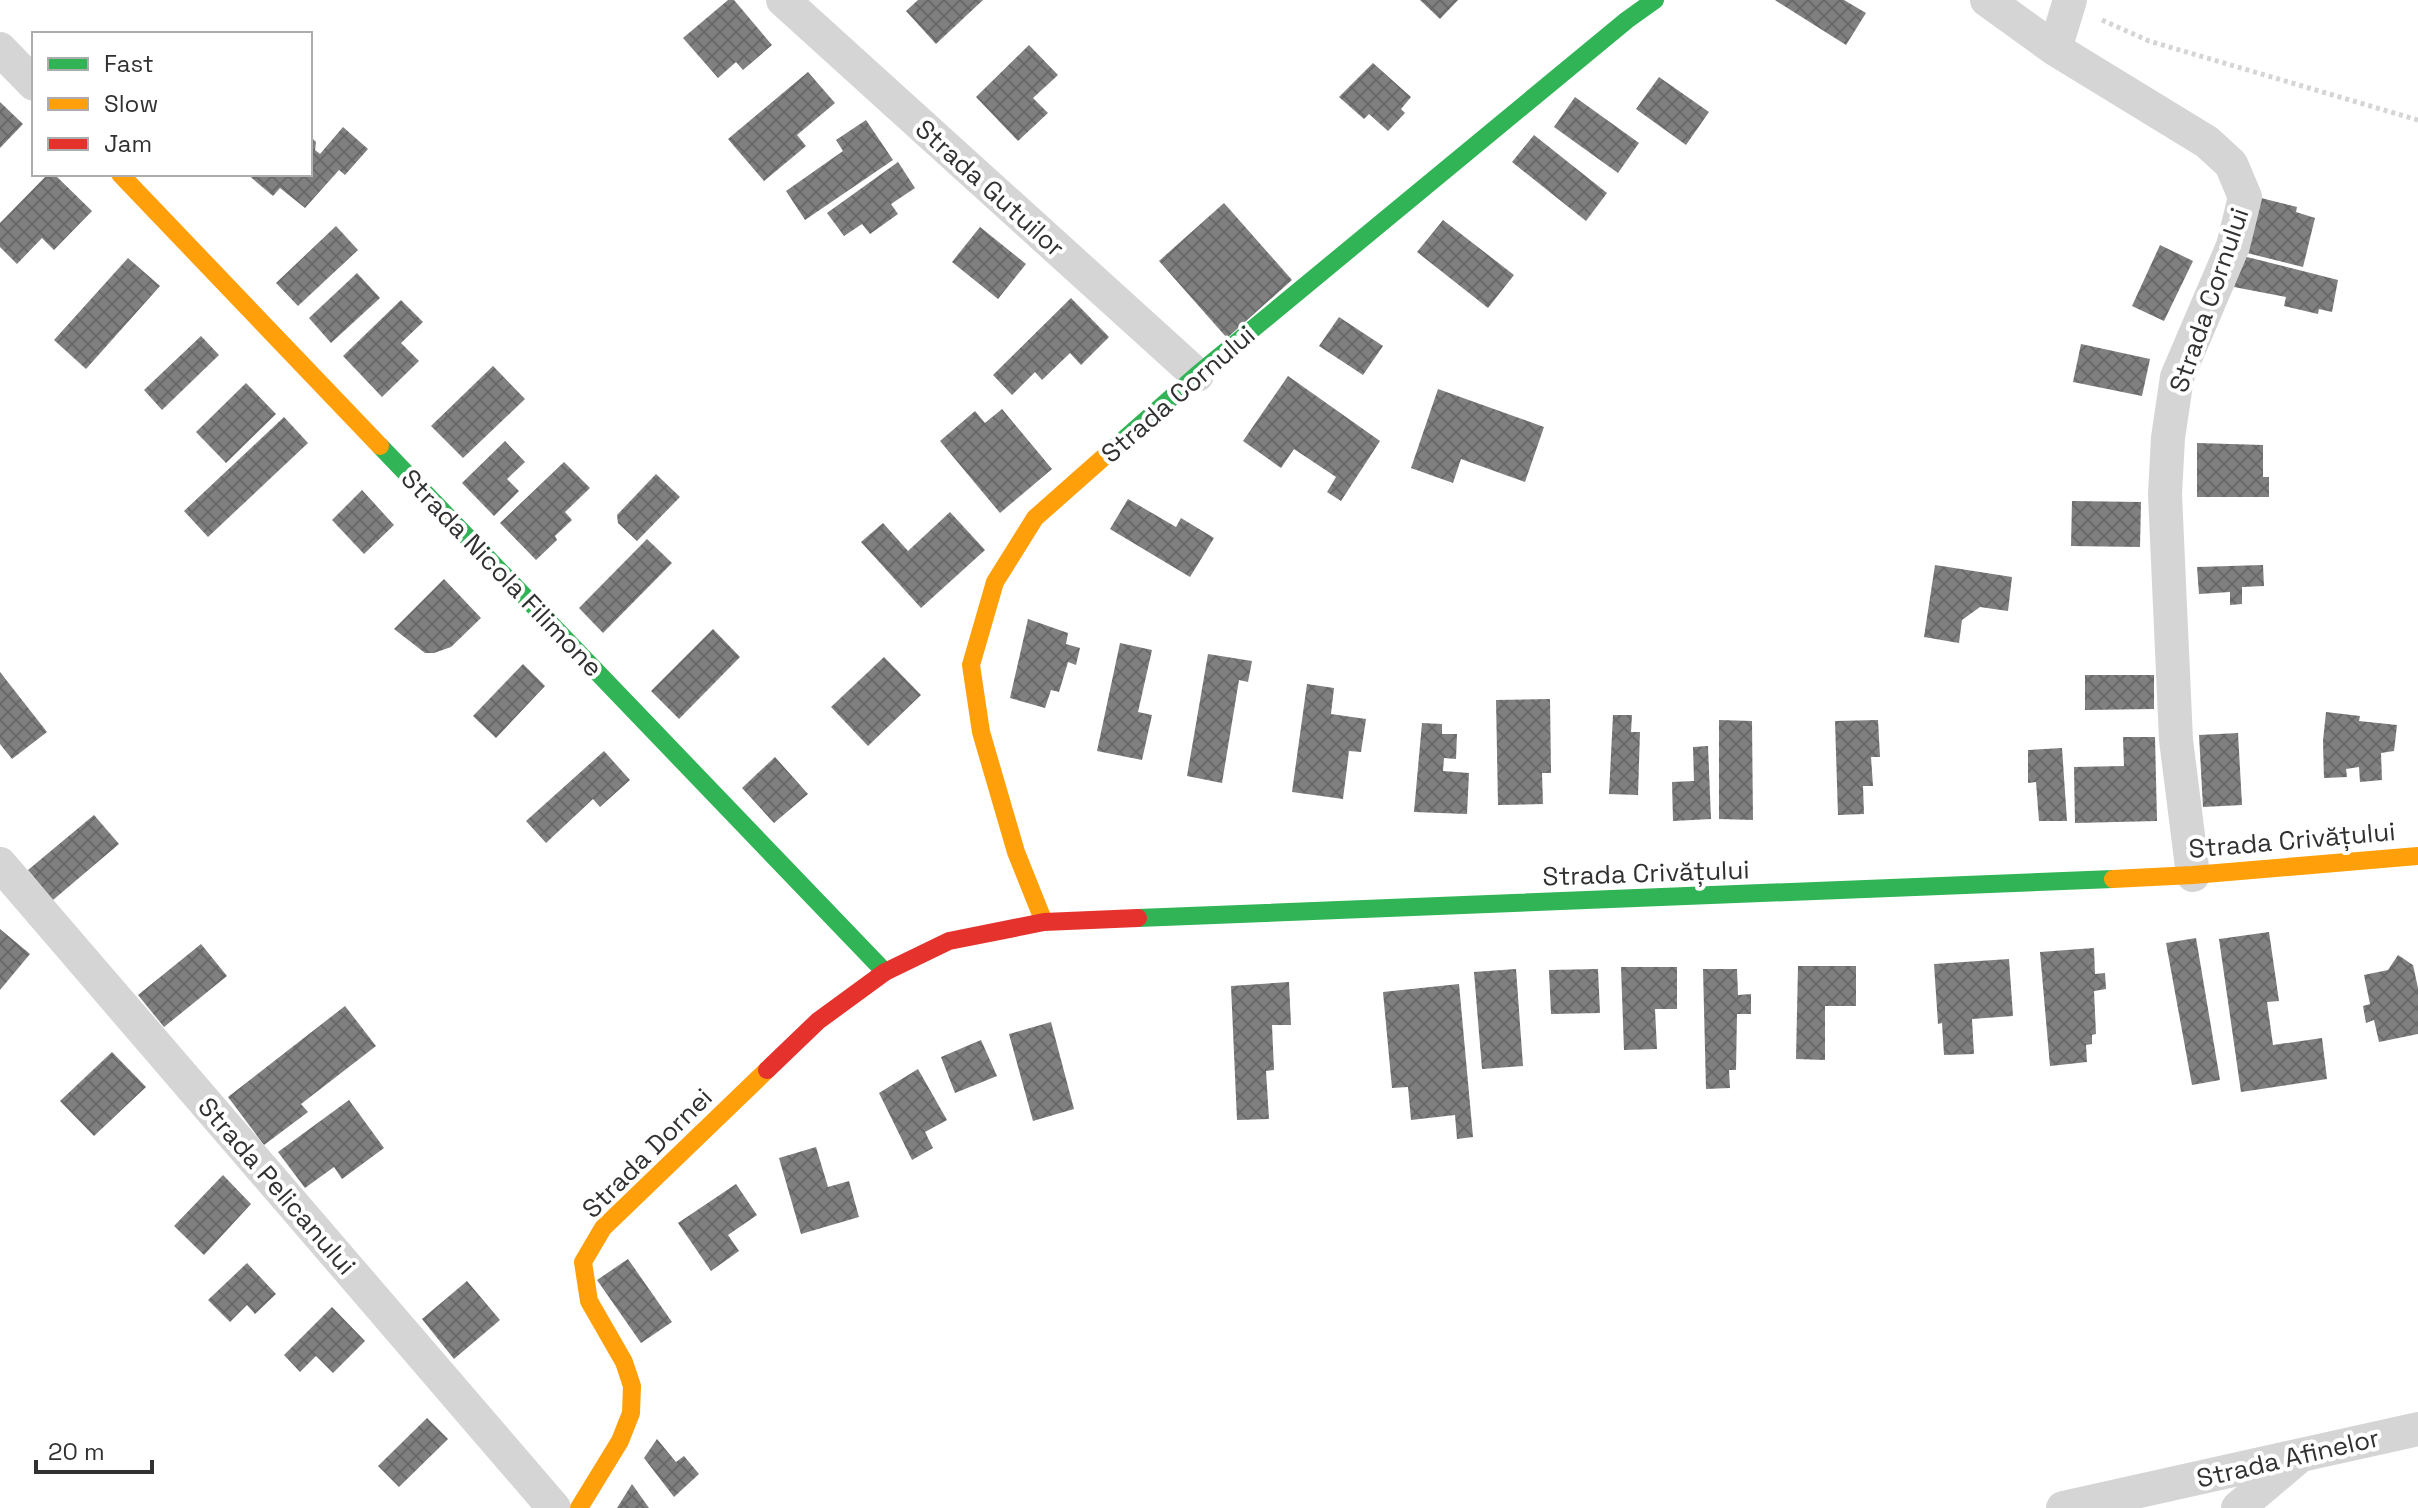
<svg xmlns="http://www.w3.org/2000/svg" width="2418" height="1508" viewBox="0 0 2418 1508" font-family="'Space Grotesk',sans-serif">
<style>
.building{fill:url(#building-cross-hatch)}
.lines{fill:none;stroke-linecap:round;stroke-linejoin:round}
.path{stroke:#d5d5d5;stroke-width:5;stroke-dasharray:4 4;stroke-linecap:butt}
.street{stroke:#d5d5d5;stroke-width:34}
.fast{stroke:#30b455;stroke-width:18}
.slow{stroke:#ff9f0a;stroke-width:18}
.jam{stroke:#e5322d;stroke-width:18}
.labels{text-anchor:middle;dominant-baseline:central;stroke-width:8;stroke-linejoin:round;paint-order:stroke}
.street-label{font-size:26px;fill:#313131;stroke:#fff}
</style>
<defs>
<pattern id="building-cross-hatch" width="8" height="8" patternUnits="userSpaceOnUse" patternTransform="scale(2)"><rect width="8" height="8" fill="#808080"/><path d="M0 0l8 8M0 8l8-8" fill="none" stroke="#696969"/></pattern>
</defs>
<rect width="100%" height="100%" fill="#fff"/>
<g class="building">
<polygon points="728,0 734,0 772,45 743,70 736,62 718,78 683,38"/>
<polygon points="918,0 983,0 936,44 906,11"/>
<polygon points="1420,0 1458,0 1440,19"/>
<polygon points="1775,0 1844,0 1866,13 1846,45"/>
<polygon points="1029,45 1058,75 1033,98 1048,113 1018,141 976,97"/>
<polygon points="1373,63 1411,97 1401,109 1405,113 1388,131 1369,114 1364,119 1339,97"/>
<polygon points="808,72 835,103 797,135 806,146 764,181 728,139"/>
<polygon points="1659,77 1709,112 1686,145 1636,109"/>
<polygon points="1575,97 1639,143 1618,173 1554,127"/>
<polygon points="0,102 23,124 0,148"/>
<polygon points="866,120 893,160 805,220 786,191 843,151 836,140"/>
<polygon points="343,127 368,149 345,175 339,170 305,208 280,188 273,196 247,174 310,174 310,136 316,142 315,150 320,154"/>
<polygon points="1534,135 1607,193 1586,221 1512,162"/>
<polygon points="898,162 915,188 891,204 898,214 870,234 862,224 844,236 827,213"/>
<polygon points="48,174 54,174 92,211 54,250 42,238 17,264 0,247 0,223"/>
<polygon points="2257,197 2297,207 2296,212 2315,218 2303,267 2243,252"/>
<polygon points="1224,203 1292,280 1227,338 1159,261"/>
<polygon points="1443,220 1514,275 1488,308 1417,252"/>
<polygon points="336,226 358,250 298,306 276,283"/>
<polygon points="980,227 1026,264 998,299 952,262"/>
<polygon points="2160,245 2193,261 2164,321 2132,306"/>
<polygon points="2243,256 2338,280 2332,312 2319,309 2318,314 2284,306 2286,297 2234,287"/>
<polygon points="128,258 160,286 86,369 54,340"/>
<polygon points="357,273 380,298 331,343 309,318"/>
<polygon points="1071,298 1109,337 1081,365 1070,353 1042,380 1035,372 1012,395 993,375"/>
<polygon points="401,300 423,322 401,343 419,361 382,397 343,356"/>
<polygon points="1339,317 1383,346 1363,375 1319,346"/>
<polygon points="201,336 219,355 162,410 144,390"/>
<polygon points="2081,344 2150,359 2142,396 2073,382"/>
<polygon points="493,366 525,399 463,458 431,426"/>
<polygon points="1288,376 1380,441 1341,501 1327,492 1336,477 1294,449 1281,468 1243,441"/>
<polygon points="246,383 276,414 226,463 196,432"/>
<polygon points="1438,389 1544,427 1525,482 1461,459 1453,483 1411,468"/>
<polygon points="1002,409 1052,469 1000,513 940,441 975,411 985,423"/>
<polygon points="284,417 308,443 208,537 184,511"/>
<polygon points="505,441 525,462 507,479 519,491 494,516 462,483"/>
<polygon points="2197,443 2263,445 2263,477 2269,477 2269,497 2197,497"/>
<polygon points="564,462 590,488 565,512 572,520 555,536 557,540 536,560 500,523"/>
<polygon points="656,474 680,497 637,541 618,523 617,515"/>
<polygon points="362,490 394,525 364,554 332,520"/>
<polygon points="1128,499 1176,527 1181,518 1214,538 1190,577 1110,529"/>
<polygon points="2072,501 2141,502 2140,547 2071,546"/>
<polygon points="950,512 985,550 921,608 861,542 883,523 908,551"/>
<polygon points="647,539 672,563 603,633 579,608"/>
<polygon points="1935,565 2012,577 2008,611 1980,607 1962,620 1959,643 1924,637"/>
<polygon points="2263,565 2264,586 2242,587 2242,604 2230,605 2230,592 2199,594 2197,567"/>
<polygon points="444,579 481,618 451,647 434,653 425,653 394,629"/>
<polygon points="1028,619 1068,633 1066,644 1080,648 1076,665 1068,662 1059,692 1051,690 1045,708 1010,698"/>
<polygon points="713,629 740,657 679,719 651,691"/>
<polygon points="1120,643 1152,650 1138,712 1152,715 1142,760 1097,751"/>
<polygon points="1208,654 1252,661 1248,682 1239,680 1222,783 1187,776"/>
<polygon points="884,657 921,695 868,746 831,707"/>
<polygon points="523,664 545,686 496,738 473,716"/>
<polygon points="0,672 47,732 12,759 0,744"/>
<polygon points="2085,675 2154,675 2154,709 2085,710"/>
<polygon points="1307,684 1334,688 1331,714 1366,719 1361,752 1349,751 1343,799 1292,792"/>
<polygon points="1550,699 1551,773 1542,773 1543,804 1498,805 1496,700"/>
<polygon points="2326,712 2360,716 2359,721 2397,725 2394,751 2381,753 2382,780 2360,782 2359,767 2346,769 2347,777 2324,778 2323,741"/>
<polygon points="1613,715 1632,715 1631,732 1640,732 1638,795 1609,794"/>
<polygon points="1719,720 1752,721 1753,820 1719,819"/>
<polygon points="1878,720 1880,757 1871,757 1873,786 1863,786 1864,814 1838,815 1835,721"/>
<polygon points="1422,723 1442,724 1442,734 1457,734 1456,759 1444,758 1443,771 1469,773 1467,814 1414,812"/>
<polygon points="2238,733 2242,805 2203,807 2199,735"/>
<polygon points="2123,737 2155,737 2157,821 2075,823 2074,767 2124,766"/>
<polygon points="1708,746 1711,819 1673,821 1672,782 1694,781 1693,747"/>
<polygon points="2062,748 2067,821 2039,821 2036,782 2028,783 2028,750"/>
<polygon points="604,751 630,780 600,807 593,799 546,843 526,821"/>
<polygon points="775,757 808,794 774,823 742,788"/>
<polygon points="94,815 119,844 53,900 28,870"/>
<polygon points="0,929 30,954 0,990"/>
<polygon points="2269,932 2279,1001 2267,1002 2273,1045 2322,1038 2327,1079 2241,1092 2219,939"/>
<polygon points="2196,938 2220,1080 2192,1085 2166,943"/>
<polygon points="201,944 227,976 164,1027 138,995"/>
<polygon points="2094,948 2095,974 2105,973 2106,989 2094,991 2096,1034 2092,1035 2092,1044 2086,1045 2087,1062 2050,1066 2040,952"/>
<polygon points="2398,955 2413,965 2418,988 2418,1034 2379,1042 2374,1020 2366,1023 2363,1006 2370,1004 2364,975 2388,970"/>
<polygon points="2009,959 2013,1016 1972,1019 1974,1054 1944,1055 1942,1023 1938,1024 1934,964"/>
<polygon points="1798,966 1856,966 1856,1006 1825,1006 1825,1060 1796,1059"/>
<polygon points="1621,967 1677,967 1677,1009 1655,1009 1657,1049 1624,1050"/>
<polygon points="1516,969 1523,1066 1482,1069 1474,972"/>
<polygon points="1598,969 1600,1013 1551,1014 1549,970"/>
<polygon points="1703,969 1737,969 1738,995 1751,994 1751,1014 1737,1014 1736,1070 1729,1070 1730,1088 1706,1089"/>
<polygon points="1289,982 1291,1025 1272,1025 1274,1070 1266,1071 1269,1119 1237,1120 1231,986"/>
<polygon points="1459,984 1473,1137 1457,1139 1455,1115 1411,1120 1408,1087 1392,1088 1383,992"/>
<polygon points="345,1006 376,1046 301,1104 308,1112 264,1145 228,1097"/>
<polygon points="1051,1022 1074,1109 1033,1121 1009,1034"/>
<polygon points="981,1040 997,1076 955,1093 941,1057"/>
<polygon points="112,1052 146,1087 94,1136 60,1101"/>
<polygon points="918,1069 947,1120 925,1132 933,1148 912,1160 879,1093"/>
<polygon points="349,1100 384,1148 342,1179 334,1167 305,1188 278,1152"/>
<polygon points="816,1147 828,1187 849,1181 859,1217 801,1234 779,1158"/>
<polygon points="223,1175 251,1204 204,1255 174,1226"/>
<polygon points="736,1184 757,1215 728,1235 739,1251 711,1271 678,1223"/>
<polygon points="628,1259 672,1322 641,1343 597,1280"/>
<polygon points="247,1263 276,1294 255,1314 247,1305 230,1322 208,1300"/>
<polygon points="467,1281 500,1320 454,1359 422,1319"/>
<polygon points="332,1307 365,1341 333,1373 316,1356 300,1372 284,1355"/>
<polygon points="427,1418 448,1439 399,1487 378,1466"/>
<polygon points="657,1439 676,1462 684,1456 699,1474 674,1497 644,1458"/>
<polygon points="632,1484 649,1508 617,1508"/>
</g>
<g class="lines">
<polyline class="path" points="2102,20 2149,41 2418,120"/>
<g class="street">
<polyline points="783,0 1197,375"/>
<polyline points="1987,0 2055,49 2207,142 2231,164 2245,197 2233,246 2177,377 2168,438 2165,494 2176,740 2193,875"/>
<polyline points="0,49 34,84"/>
<polyline points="2055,49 2070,0"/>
<polyline points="0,864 554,1508"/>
<polyline points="2063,1508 2418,1429"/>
<polyline points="2238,1508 2296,1459"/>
</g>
<g class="fast">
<polyline points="380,446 885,972"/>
<polyline points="1113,449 1197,375 1627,20 1655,0"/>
<polyline points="1138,918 2113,879"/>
</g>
<g class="slow">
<polyline points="120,174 380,446"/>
<polyline points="2113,879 2193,875 2418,856"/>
<polyline points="1044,922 1016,852 981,732 971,665 995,582 1035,518 1113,449"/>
<polyline points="579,1508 620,1441 631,1413 632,1386 624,1362 589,1301 583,1262 603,1228 767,1070"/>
</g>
<polyline class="jam" points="767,1070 818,1021 885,972 949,941 1044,922 1138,918"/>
</g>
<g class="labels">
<g class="street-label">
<text transform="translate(990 188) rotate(42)">Strada Gutuilor</text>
<text transform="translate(2209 300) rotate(-71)">Strada Cornului</text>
<text transform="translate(1178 394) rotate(-41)">Strada Cornului</text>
<text transform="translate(502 573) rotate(46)">Strada Nicola Filimone</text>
<text transform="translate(2292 840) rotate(-5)">Strada Crivățului</text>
<text transform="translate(1646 873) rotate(-2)">Strada Crivățului</text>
<text transform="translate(647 1153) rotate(-45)">Strada Dornei</text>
<text transform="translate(277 1186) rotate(49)">Strada Pelicanului</text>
<text transform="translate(2288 1458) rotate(-13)">Strada Afinelor</text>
</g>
</g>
<rect x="32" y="32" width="280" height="144" fill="#ffffff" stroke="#adadad" stroke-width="2"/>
<rect x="48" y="58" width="40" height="12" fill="#30b455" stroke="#adadad" stroke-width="2"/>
<text x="104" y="72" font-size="24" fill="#313131">Fast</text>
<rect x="48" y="98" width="40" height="12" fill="#ff9f0a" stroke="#adadad" stroke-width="2"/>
<text x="104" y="112" font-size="24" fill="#313131">Slow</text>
<rect x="48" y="138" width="40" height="12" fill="#e5322d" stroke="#adadad" stroke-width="2"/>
<text x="104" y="152" font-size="24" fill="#313131">Jam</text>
<path d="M36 1460v12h116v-12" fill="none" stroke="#313131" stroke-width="4"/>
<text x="48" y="1460" font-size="24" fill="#313131" stroke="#ffffff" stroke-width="6" paint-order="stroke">20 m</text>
</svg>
